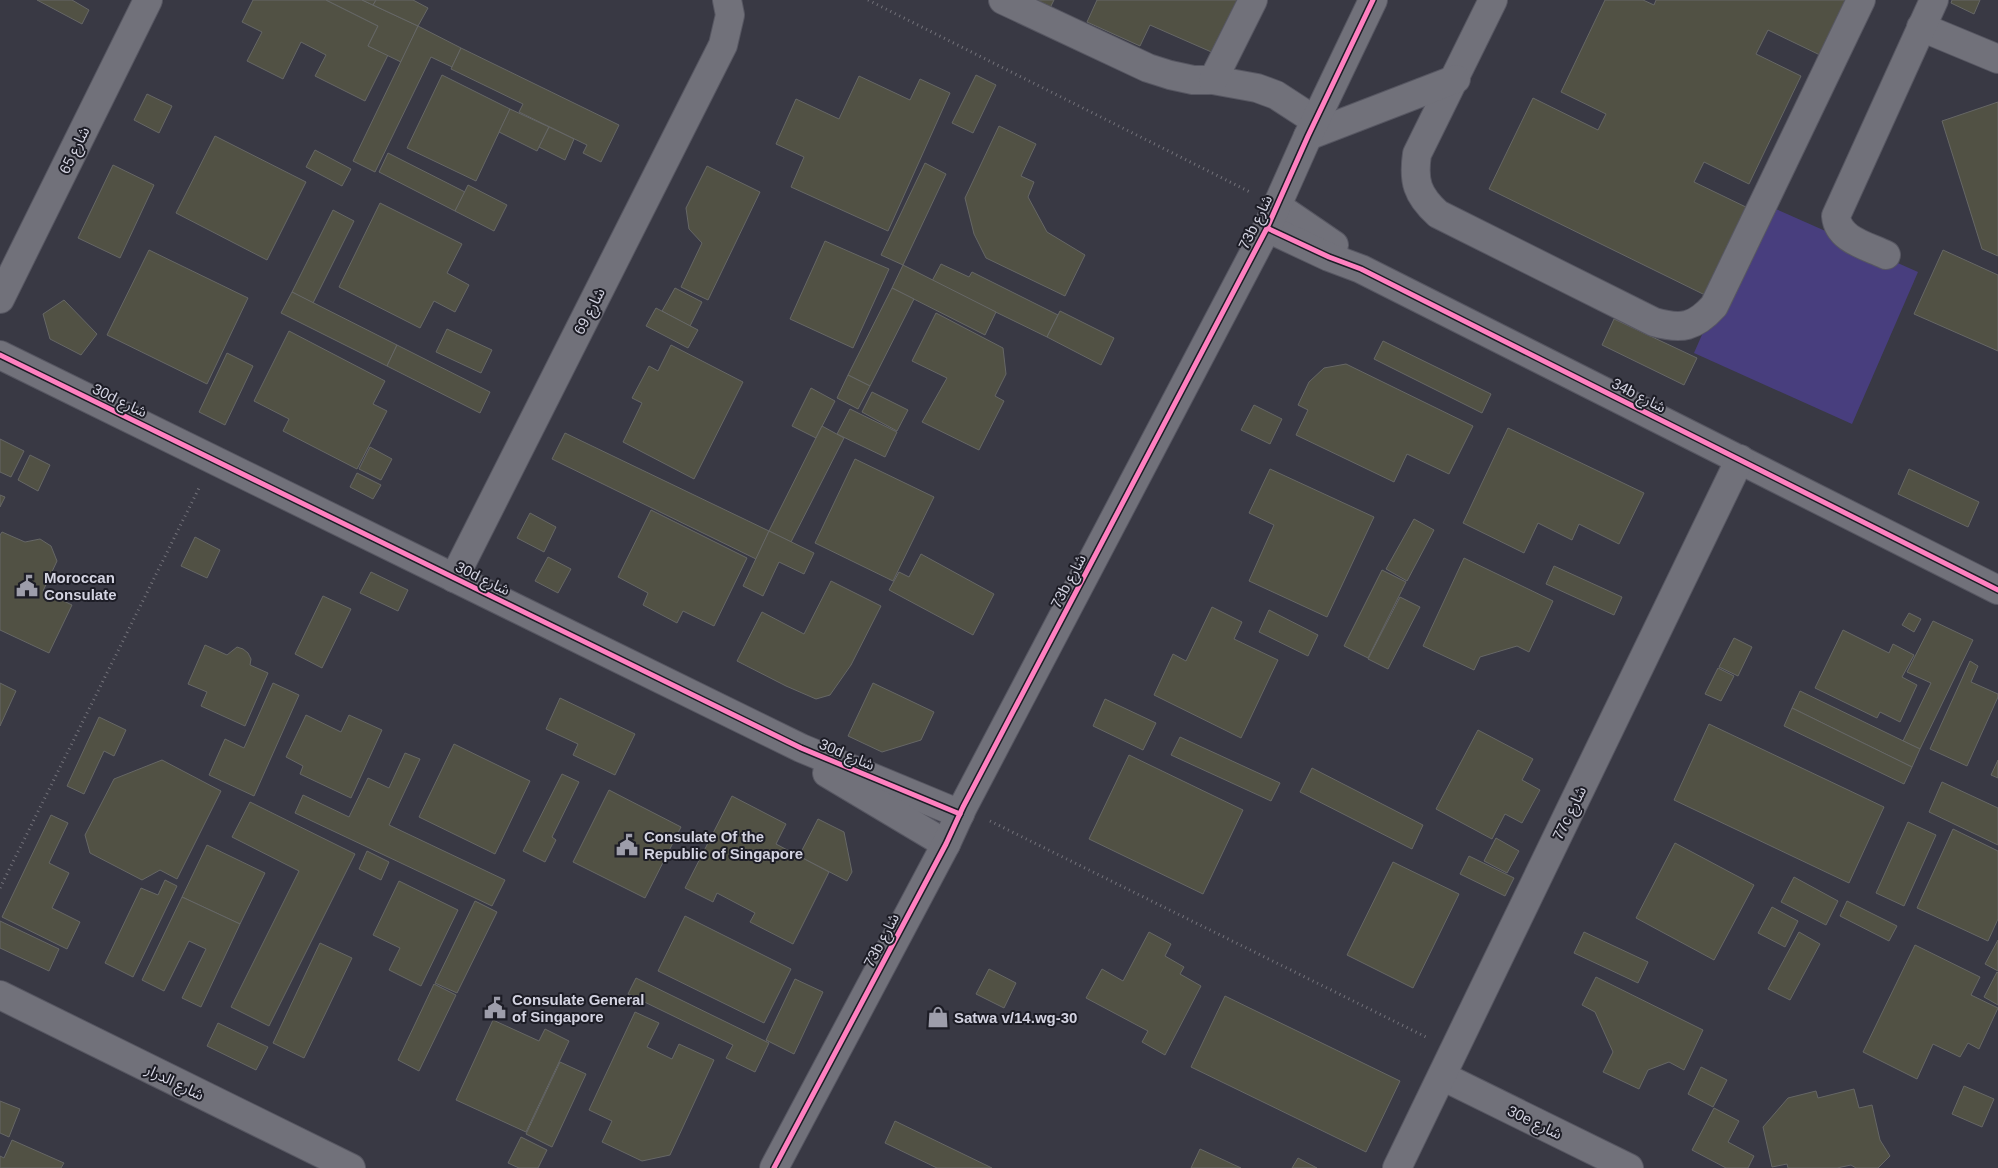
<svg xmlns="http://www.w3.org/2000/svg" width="1998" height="1168" viewBox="0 0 1998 1168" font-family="Arial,'Noto Sans Arabic',sans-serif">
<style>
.green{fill:#483e7e}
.building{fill:#515144;stroke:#666766}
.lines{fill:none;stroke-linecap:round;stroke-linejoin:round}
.minor-casing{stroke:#575762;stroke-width:30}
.path{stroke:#73727a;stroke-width:3;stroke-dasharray:1 4;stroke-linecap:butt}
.minor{stroke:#71717a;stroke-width:28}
.cycleway-casing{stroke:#1d1d26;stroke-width:8}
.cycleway{stroke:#ff80c0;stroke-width:5}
.labels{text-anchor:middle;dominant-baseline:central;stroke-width:4;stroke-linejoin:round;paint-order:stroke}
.street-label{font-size:15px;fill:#d3d3e1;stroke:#1d1d26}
.poi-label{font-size:15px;font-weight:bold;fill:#d3d3e1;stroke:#1d1d26;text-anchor:start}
</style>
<rect width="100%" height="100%" fill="#393944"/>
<polygon class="green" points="1760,202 1918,272 1852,424 1694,353"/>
<g class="building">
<polygon points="37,0 72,0 89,10 82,24"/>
<polygon points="253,0 326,0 378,26 368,46 388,55 365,101 315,76 326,55 301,42 283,79 247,61 262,32 242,22"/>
<polygon points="326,0 362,0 418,26 401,62 368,46 378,26"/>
<polygon points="362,0 376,0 373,5"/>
<polygon points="376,0 413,0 428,8 418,26 373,5"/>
<polygon points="1021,0 1054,0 1048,12"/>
<polygon points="1097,0 1240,0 1216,54 1150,25 1140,46 1087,22"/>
<polygon points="1605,0 1643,0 1654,5 1656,0 1849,0 1822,56 1768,30 1756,54 1801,76 1749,184 1704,162 1694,182 1750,209 1707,296 1489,189 1533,98 1598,130 1606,114 1561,92"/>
<polygon points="1952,0 1980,0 1974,14 1951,3"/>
<polygon points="418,26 461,48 452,67 431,57 375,172 353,161"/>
<polygon points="461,48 619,125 601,162 583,153 587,145 519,112 523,104 451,69"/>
<polygon points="442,75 510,109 476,181 407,148"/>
<polygon points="976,75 996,85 973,133 952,123"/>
<polygon points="859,76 910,100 920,79 950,93 888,231 791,187 804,157 776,144 796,99 839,119"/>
<polygon points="147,94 172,106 159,133 134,120"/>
<polygon points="1998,102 1998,256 1982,249 1942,121"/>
<polygon points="510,109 549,127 537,151 499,132"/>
<polygon points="999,126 1036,144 1021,176 1034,182 1028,197 1047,232 1085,255 1065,296 986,258 974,234 965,198"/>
<polygon points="549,127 574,139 565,160 539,147"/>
<polygon points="215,136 306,182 267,260 176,213"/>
<polygon points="315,150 351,169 342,186 306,167"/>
<polygon points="388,153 465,192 455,211 379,172"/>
<polygon points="925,163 946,174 903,265 881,255"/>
<polygon points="113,165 154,185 120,258 78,238"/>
<polygon points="707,166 760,192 708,300 681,287 702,243 689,229 686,208"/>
<polygon points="468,185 507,205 494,231 455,211"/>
<polygon points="380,203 462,244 447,273 469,285 455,312 434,301 420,328 339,287"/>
<polygon points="333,210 354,221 313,303 292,292"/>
<polygon points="825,241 889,269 853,348 790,319"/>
<polygon points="149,250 248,298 207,384 107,335"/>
<polygon points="1943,250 1998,275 1998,351 1914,314"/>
<polygon points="941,264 969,277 972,272 1058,315 1047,337 932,281"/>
<polygon points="903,265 996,312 985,335 892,288"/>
<polygon points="675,288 702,302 690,326 662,311"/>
<polygon points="892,288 914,299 870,386 848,375"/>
<polygon points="292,292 397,345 387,366 281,313"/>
<polygon points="64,300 97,334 81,355 50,339 43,314"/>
<polygon points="656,308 698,330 688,348 646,326"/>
<polygon points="1060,311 1114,338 1101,365 1047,337"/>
<polygon points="936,313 1003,348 1006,374 995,396 1004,401 979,450 922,422 947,378 912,361"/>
<polygon points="1614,319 1697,358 1684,385 1602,345"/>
<polygon points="447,329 492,350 481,373 436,352"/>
<polygon points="289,331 385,381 373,404 387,411 357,469 283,431 289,419 254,401"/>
<polygon points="1383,341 1491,394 1482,413 1374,359"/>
<polygon points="397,345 490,392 480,413 387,366"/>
<polygon points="671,345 743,382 694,479 623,442 642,403 632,398 649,366 658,371"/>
<polygon points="227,353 253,366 225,425 199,412"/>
<polygon points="1346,364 1473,426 1449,474 1407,454 1394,482 1296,435 1308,410 1298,405 1309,382 1324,368"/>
<polygon points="848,375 870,386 858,409 837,398"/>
<polygon points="811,388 835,401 816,438 792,426"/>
<polygon points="872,392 908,410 897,431 862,412"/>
<polygon points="1254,405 1282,419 1270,444 1241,430"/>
<polygon points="850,409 897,432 885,457 837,434"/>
<polygon points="822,426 844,438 791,542 769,531"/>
<polygon points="1508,428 1644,493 1619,544 1579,524 1572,540 1538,523 1524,553 1463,523"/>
<polygon points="565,433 769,531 756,559 552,459"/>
<polygon points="0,439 24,451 11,477 0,472"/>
<polygon points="370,447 392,459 381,480 359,469"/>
<polygon points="30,455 50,465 38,491 18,480"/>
<polygon points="855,459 934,497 893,581 815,543"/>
<polygon points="1270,469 1374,517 1327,617 1249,581 1274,525 1249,513"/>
<polygon points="1909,469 1979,502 1968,527 1898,494"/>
<polygon points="357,473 381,485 373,499 350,487"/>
<polygon points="0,495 5,497 0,507"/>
<polygon points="651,510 747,558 714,626 683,611 677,623 643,605 648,593 618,577"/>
<polygon points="530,513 556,527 544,552 517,538"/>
<polygon points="1414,519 1434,530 1407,581 1386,569"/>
<polygon points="769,531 814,553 804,574 779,562 763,596 743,586"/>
<polygon points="2,532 25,542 40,539 51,546 57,561 43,591 72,605 49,653 0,630 0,535"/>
<polygon points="195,537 220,550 207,578 181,566"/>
<polygon points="921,554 994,594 973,635 889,590 899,572 909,577"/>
<polygon points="548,557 571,569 558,593 535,581"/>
<polygon points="1464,558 1553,601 1529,652 1517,646 1480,657 1474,670 1423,646"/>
<polygon points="1554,566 1622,597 1614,615 1546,584"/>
<polygon points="1382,570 1406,582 1368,658 1344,646"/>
<polygon points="371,572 408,590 398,611 360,593"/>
<polygon points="831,581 881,606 851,665 830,695 816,699 786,686 737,661 762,612 804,634"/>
<polygon points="323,596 351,609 322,668 295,654"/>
<polygon points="1400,597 1420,607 1388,669 1368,659"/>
<polygon points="1212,607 1242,622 1234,639 1278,660 1241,738 1154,695 1173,654 1186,661"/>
<polygon points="1269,610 1318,635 1308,656 1259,632"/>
<polygon points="1909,613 1921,619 1914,632 1902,625"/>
<polygon points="1933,621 1973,640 1920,749 1903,741 1931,683 1907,672"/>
<polygon points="1843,630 1889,653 1893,644 1914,655 1902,677 1917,685 1900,722 1880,712 1877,718 1815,688"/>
<polygon points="1734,638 1752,647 1738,676 1719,667"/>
<polygon points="205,645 227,655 237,647 243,649 248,653 251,659 250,665 268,673 245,726 201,706 207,692 188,684"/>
<polygon points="1970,661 1978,666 1971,682 1998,694 1998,697 1967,766 1930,749"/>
<polygon points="1718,668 1734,676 1721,701 1705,694"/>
<polygon points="0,683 16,691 0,726"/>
<polygon points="273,683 299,695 254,796 209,775 225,739 244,748"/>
<polygon points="873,683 934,712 921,740 882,752 848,736"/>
<polygon points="1800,691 1920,749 1912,767 1792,708"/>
<polygon points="560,698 635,734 615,775 573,755 578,744 546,729"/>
<polygon points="1105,699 1156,723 1143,750 1093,726"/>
<polygon points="1792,708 1912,767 1904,784 1784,726"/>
<polygon points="306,715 341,732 349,715 382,730 351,798 300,774 303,766 286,757"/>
<polygon points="99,717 126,730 114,756 104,751 84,794 67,786"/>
<polygon points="1709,724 1884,807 1849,883 1674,800"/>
<polygon points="1478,730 1533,759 1522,780 1540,790 1522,823 1505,814 1492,839 1436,809"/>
<polygon points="1180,737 1280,783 1271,801 1171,755"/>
<polygon points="454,744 530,781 495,854 419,817"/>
<polygon points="405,753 420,759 389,825 505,880 492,906 295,813 303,795 349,817 368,778 389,788"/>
<polygon points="1129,755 1243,810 1203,894 1089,839"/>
<polygon points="162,760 221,791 177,879 160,870 142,880 90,853 85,835 114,779"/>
<polygon points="1998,760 1998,778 1991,775"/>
<polygon points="1312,768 1423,825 1412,849 1300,792"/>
<polygon points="562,774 579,782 552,837 556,840 545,862 523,851"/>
<polygon points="1942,782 1998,808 1998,845 1929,812"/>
<polygon points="609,790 681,827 645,898 573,862"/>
<polygon points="732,796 786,824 776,844 829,872 793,944 750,922 755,913 717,893 713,902 685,888"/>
<polygon points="250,802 355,854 269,1026 231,1007 299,871 232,837"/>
<polygon points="51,815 68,823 49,863 69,873 52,908 80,922 67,949 2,917"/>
<polygon points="818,819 844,832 852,872 847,881 799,856"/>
<polygon points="1908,822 1936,835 1904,906 1876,893"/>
<polygon points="1953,829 1998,851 1998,919 1988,941 1917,908"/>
<polygon points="1496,838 1519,851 1507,873 1484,861"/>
<polygon points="1675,843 1754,885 1714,960 1636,918"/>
<polygon points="207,845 265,873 240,924 182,897"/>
<polygon points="367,851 389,862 381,880 359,869"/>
<polygon points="1469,856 1514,878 1505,896 1460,874"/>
<polygon points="1393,862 1459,894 1413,988 1347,955"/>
<polygon points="1794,877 1838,901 1826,925 1781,902"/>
<polygon points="165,880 177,886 133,977 105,963 141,888 158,895"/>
<polygon points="399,881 458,910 421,986 389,970 400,948 373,935"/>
<polygon points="182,897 240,924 201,1007 182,998 206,949 189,941 164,991 142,980"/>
<polygon points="475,901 497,912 457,993 435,983"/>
<polygon points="1847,901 1897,926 1889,941 1840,916"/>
<polygon points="1772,907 1798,921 1785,947 1758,933"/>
<polygon points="685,916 791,969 764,1023 658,971"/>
<polygon points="0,921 59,949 49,971 0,948"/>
<polygon points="1149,932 1171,944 1165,956 1184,967 1180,974 1201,986 1165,1055 1142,1042 1148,1031 1086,998 1102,969 1123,981"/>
<polygon points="1584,932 1648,962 1638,983 1574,953"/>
<polygon points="1799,932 1820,944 1790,1000 1768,989"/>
<polygon points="1998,940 1998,971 1985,964"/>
<polygon points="320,943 352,958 304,1058 273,1043"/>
<polygon points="1915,945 1980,977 1971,995 1998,1008 1979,1049 1968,1043 1960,1057 1933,1044 1917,1079 1863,1052"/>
<polygon points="989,969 1016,983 1004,1008 976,994"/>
<polygon points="1997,972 1998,973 1998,1005 1984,997"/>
<polygon points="1596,977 1703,1030 1684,1070 1669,1062 1648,1070 1639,1089 1603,1072 1613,1052 1595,1012 1582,1005"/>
<polygon points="636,978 769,1043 755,1072 726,1058 733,1045 628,994"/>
<polygon points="795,979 823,992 794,1054 766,1040"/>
<polygon points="434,984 456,995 419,1071 398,1060"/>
<polygon points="1225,996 1400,1081 1366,1152 1191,1067"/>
<polygon points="635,1012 659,1023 647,1047 672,1059 679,1044 714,1060 670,1155 642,1161 602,1142 612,1121 589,1110"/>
<polygon points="493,1020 539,1041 545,1029 569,1041 526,1132 456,1100"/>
<polygon points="218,1023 268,1047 256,1070 207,1046"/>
<polygon points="560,1062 586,1074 552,1147 526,1134"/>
<polygon points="1701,1067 1727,1080 1713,1107 1688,1094"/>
<polygon points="1964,1086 1994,1099 1982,1127 1952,1114"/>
<polygon points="1854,1089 1859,1108 1872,1105 1880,1140 1890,1156 1878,1168 1856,1168 1851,1165 1837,1168 1788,1168 1787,1164 1772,1167 1763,1127 1788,1098 1816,1091 1818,1098"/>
<polygon points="0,1101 20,1109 9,1137 0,1133"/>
<polygon points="1714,1108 1739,1121 1728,1142 1754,1156 1748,1168 1726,1168 1692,1150"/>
<polygon points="895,1121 992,1168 937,1168 885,1143"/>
<polygon points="521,1137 547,1150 538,1168 519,1168 508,1163"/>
<polygon points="12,1140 64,1163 61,1168 0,1168 0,1156 4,1158"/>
<polygon points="1200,1149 1241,1168 1191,1168"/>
<polygon points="1298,1158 1317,1168 1292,1168"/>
</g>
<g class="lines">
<g class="minor-casing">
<g id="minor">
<polyline points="1003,0 1148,68 1170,75 1193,80 1213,80 1257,88 1276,95 1316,121"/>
<path d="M1493,0l-76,154c-4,27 0,41 21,60l216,108c28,8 41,5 60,-16l147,-306"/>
<polyline points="1921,27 1998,59"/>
<polyline points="1213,80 1253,0"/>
<polyline points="1308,136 1456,79"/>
<polyline points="1277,206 1334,245"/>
<polyline points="1267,228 1329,257 1361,269 1998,590"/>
<path d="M1886,255c-18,-9 -48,-15 -50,-39l98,-216"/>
<polyline points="0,299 148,0"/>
<polyline points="0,355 801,748 960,814"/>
<polyline points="454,578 723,45 730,15 727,0"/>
<polyline points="827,773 946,844"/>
<polyline points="0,995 351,1168"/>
<polyline points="1442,1076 1629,1168"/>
<polyline points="774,1168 946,844 963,807 1267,228 1308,136 1373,0"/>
<polyline points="1397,1168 1740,459"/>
</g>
</g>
<g class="path">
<polyline points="868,0 1250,192"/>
<polyline points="990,821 1426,1037"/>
<polyline points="0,888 200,486"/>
</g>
<use href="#minor" class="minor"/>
<g class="cycleway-casing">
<g id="cycleway">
<polyline points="1267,228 1329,257 1361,269 1998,590"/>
<polyline points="0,355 801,748 960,814"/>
<polyline points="774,1168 946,844 963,807 1267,228 1308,136 1373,0"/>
</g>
</g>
<use href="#cycleway" class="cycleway"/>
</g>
<defs>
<g id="civic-bare" transform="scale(1.725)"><path d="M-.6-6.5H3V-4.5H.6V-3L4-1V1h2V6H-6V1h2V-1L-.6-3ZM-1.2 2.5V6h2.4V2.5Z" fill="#9d9daa" stroke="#1d1d26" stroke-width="2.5" paint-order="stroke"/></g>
<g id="shop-bare" transform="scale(1.725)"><path d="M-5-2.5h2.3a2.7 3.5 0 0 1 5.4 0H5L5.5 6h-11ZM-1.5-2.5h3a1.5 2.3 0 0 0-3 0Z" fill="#9d9daa" stroke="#1d1d26" stroke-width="2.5" paint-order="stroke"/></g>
</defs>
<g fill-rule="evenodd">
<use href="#civic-bare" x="27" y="586"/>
<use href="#civic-bare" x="627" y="845"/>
<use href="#civic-bare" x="495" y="1008"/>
<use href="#shop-bare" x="938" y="1017"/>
</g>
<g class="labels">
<g class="street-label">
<text transform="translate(74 150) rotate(-64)">شارع 65</text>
<text transform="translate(1255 222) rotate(-64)">73b شارع</text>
<text transform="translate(589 311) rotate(-63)">شارع 69</text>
<text transform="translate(1639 395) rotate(27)">34b شارع</text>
<text transform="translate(120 400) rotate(26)">30d شارع</text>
<text transform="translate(483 578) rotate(26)">30d شارع</text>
<text transform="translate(1068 581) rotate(-62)">73b شارع</text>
<text transform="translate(847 754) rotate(23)">30d شارع</text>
<text transform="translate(1569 813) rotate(-64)">77c شارع</text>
<text transform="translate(881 940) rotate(-62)">73b شارع</text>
<text transform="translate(175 1082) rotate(26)">شارع الدرار</text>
<text transform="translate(1535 1122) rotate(26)">30e شارع</text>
</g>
<g class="poi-label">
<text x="44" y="577">Moroccan<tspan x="44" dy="17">Consulate</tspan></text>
<text x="644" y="836">Consulate Of the<tspan x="644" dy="17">Republic of Singapore</tspan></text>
<text x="512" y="999">Consulate General<tspan x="512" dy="17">of Singapore</tspan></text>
<text x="954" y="1017">Satwa v/14.wg-30</text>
</g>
</g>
</svg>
